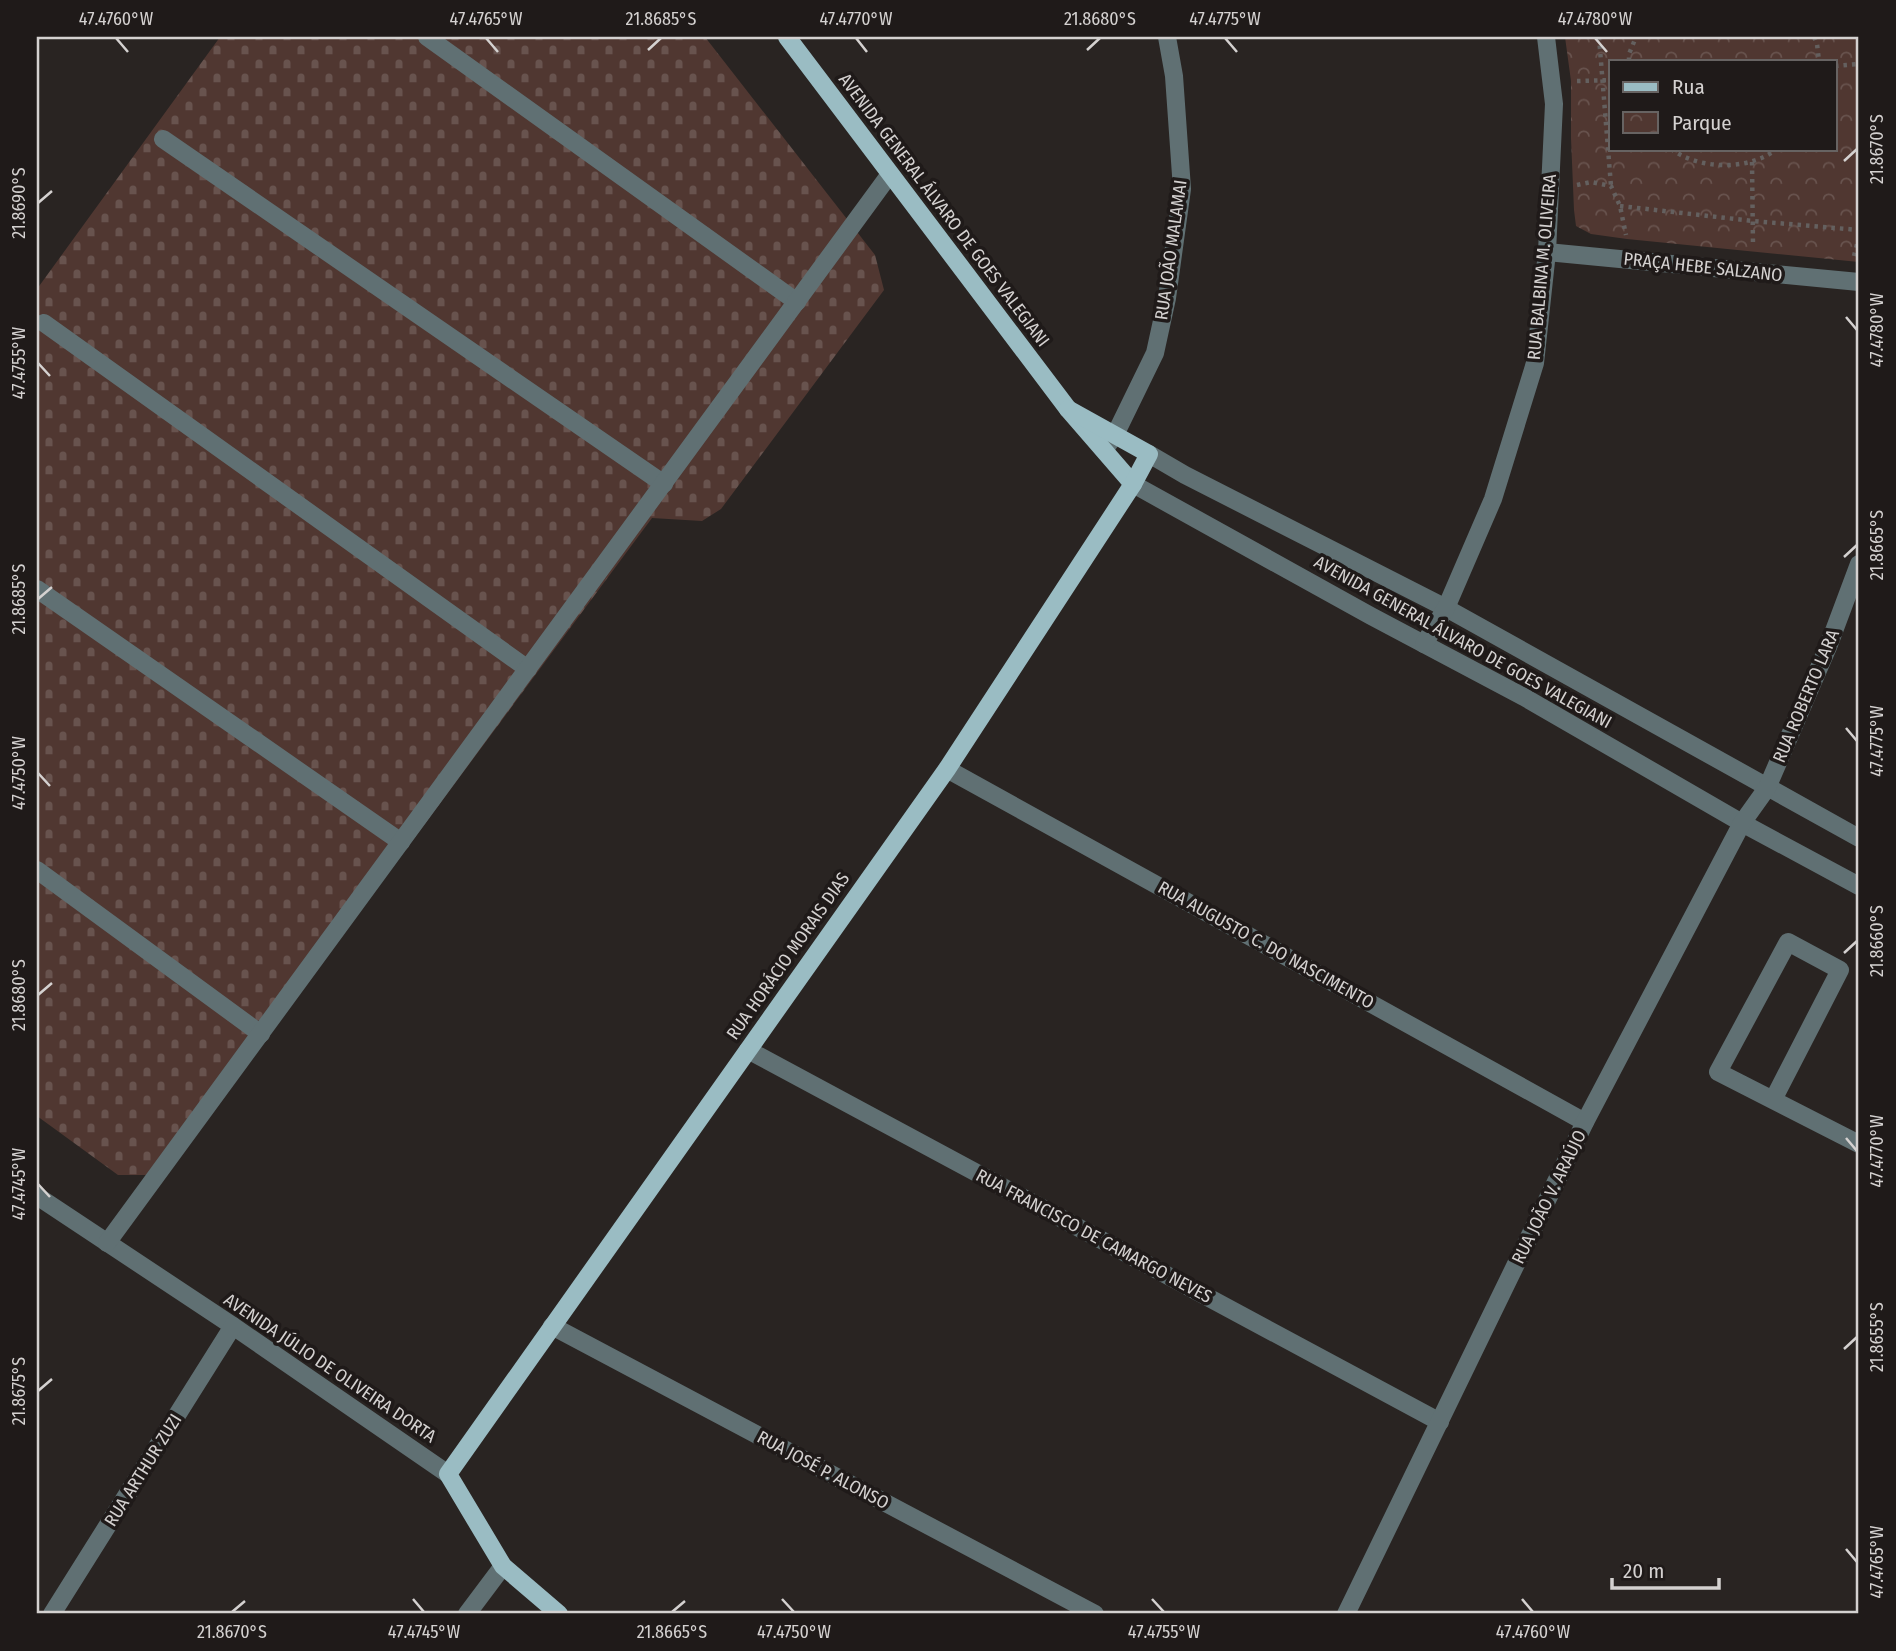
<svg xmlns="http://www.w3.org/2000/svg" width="1896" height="1651" viewBox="0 0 1896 1651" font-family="'Fira Sans Condensed',sans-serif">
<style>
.cemetery{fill:url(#cemetery-stones)}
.park{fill:url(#park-crowns);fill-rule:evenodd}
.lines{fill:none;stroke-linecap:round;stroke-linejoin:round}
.path{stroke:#64605f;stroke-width:4.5;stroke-dasharray:3.5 5;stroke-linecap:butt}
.minor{stroke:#607073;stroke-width:18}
.major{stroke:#9abcc3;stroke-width:18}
.ticks{fill:none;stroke:#d4d1d0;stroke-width:2.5}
.labels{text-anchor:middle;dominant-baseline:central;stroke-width:7;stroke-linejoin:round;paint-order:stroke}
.street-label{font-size:18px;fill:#d4d1d0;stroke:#1f1a19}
.neatline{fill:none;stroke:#d4d1d0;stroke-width:2.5}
.ticks-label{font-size:18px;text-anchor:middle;fill:#d4d1d0}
</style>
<defs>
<pattern id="cemetery-stones" width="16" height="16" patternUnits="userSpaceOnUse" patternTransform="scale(1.75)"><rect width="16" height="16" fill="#503731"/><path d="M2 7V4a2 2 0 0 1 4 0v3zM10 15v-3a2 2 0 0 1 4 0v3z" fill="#68534e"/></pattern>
<pattern id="park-crowns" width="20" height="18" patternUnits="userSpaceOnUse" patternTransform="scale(1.75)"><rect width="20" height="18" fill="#503731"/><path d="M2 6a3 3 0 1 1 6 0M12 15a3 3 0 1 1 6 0" fill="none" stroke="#68534e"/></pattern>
</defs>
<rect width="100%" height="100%" fill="#292422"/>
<polygon class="cemetery" points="220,37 705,37 875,255 884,290 721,509 702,521 652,518 164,1175 118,1175 37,1116 37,289"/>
<path class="park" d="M1565,37h294v225l-232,-23 -36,-5 -15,-8 -2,-16 -3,-72v-57zM1611,61h224v88h-224z"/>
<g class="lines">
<g class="path">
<polyline points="1599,37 1611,186"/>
<polyline points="1814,37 1817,44 1819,61"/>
<polyline points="1629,61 1629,54 1636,37"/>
<polyline points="1835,66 1859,64"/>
<polyline points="1577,81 1611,80"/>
<path d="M1671,149c29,21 77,22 106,0"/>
<polyline points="1752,162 1753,245"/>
<polyline points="1577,185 1591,182 1611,186 1620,206 1626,235"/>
<polyline points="1620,206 1753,221 1859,230"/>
<polyline points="1854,256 1859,236"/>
</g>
<g class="minor">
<polyline points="427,37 797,302"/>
<polyline points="163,139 664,484"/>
<polyline points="1547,252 1859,282"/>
<polyline points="44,323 528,669"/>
<polyline points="1104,450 1115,435 1155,353 1167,298 1182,189 1174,76 1167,37"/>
<polyline points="1149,454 1185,475 1446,608 1859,838"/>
<polyline points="1133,484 1371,616 1524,697 1742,823 1859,886"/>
<polyline points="37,589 401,842"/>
<polyline points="1424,644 1446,608 1493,499 1535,363 1547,252 1554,104 1546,37"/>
<polyline points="947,769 1585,1122"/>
<polyline points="37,870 261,1034"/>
<polyline points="748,1050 1440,1422"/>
<polyline points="1773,1100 1840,970 1788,942 1718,1072 1859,1144"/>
<polyline points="37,1196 233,1326 448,1474"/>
<polyline points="107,1243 890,174"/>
<polyline points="552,1326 1095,1614"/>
<polyline points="52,1614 233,1326"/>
<polyline points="467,1614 503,1566"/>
<polyline points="1346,1614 1585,1122 1742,823 1767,788 1828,647 1859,564"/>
</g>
<g class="major">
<polyline points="787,37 1068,409 1133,484"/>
<polyline points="559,1614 503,1566 448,1474 947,769 1133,484 1149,454 1068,409"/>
</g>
</g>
<path class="ticks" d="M116,38l12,14M486,38l12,14M856,38l11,14M1225,38l12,14M1595,38l12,14M648,50l13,-12M1087,50l13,-12M1844,161l13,-12M38,203l14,-12M1846,317l11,13M38,363l12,13M1844,557l13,-12M38,599l14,-12M1846,728l11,13M38,773l12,13M1844,953l13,-12M38,995l14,-12M1846,1138l11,13M38,1184l12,13M1844,1349l13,-12M38,1391l14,-12M1846,1549l11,13M413,1599l11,13M782,1599l12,13M1152,1599l12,13M1522,1599l11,13M232,1612l13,-11M672,1612l13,-11"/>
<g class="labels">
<g class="street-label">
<text transform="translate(944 210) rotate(53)">AVENIDA GENERAL ÁLVARO DE GOES VALEGIANI</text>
<text transform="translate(1171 250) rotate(-82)">RUA JOÃO MALAMAI</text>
<text transform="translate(1542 267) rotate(-85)">RUA BALBINA M. OLIVEIRA</text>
<text transform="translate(1703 267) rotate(6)">PRAÇA HEBE SALZANO</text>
<text transform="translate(1463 642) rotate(29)">AVENIDA GENERAL ÁLVARO DE GOES VALEGIANI</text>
<text transform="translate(1806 696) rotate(-67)">RUA ROBERTO LARA</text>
<text transform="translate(1266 945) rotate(29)">RUA AUGUSTO C. DO NASCIMENTO</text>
<text transform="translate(788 956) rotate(-55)">RUA HORÁCIO MORAIS DIAS</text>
<text transform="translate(1549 1197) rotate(-64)">RUA JOÃO V. ARAÚJO</text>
<text transform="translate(1094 1236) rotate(28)">RUA FRANCISCO DE CAMARGO NEVES</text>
<text transform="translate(330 1368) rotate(34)">AVENIDA JÚLIO DE OLIVEIRA DORTA</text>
<text transform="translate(143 1470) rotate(-58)">RUA ARTHUR ZUZI</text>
<text transform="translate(823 1470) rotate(28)">RUA JOSÉ P. ALONSO</text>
</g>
</g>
<rect width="1896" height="1651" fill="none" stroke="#1f1a19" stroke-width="77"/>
<rect x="1609" y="60" width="228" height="91" fill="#1f1a19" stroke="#676362" stroke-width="2"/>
<rect x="1623" y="82" width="35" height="10" fill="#9abcc3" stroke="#676362" stroke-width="2"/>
<text x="1672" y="94" font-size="21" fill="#d4d1d0">Rua</text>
<rect x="1623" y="112" width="35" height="21" fill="url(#park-crowns)" stroke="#676362" stroke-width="2"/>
<text x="1672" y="130" font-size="21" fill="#d4d1d0">Parque</text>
<path d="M1612 1578v10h107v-10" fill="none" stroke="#d4d1d0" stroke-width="3.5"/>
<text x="1623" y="1578" font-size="21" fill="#d4d1d0" stroke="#1f1a19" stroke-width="5" paint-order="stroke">20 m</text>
<rect x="38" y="38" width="1819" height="1574" class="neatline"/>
<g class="ticks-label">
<text x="116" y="25">47.4760°W</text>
<text x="486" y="25">47.4765°W</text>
<text x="661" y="25">21.8685°S</text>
<text x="856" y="25">47.4770°W</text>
<text x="1100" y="25">21.8680°S</text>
<text x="1225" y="25">47.4775°W</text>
<text x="1595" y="25">47.4780°W</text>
<text transform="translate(1877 149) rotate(-90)" y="6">21.8670°S</text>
<text transform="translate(19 203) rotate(-90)" y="6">21.8690°S</text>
<text transform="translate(1877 330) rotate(-90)" y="6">47.4780°W</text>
<text transform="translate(19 363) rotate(-90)" y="6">47.4755°W</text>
<text transform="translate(1877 545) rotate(-90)" y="6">21.8665°S</text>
<text transform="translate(19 599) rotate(-90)" y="6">21.8685°S</text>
<text transform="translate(1877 741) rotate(-90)" y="6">47.4775°W</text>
<text transform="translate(19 773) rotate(-90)" y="6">47.4750°W</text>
<text transform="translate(1877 941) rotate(-90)" y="6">21.8660°S</text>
<text transform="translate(19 995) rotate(-90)" y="6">21.8680°S</text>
<text transform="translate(1877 1151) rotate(-90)" y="6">47.4770°W</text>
<text transform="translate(19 1184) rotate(-90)" y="6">47.4745°W</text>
<text transform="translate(1877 1337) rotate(-90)" y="6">21.8655°S</text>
<text transform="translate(19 1391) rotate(-90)" y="6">21.8675°S</text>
<text transform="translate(1877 1562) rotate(-90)" y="6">47.4765°W</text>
<text x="232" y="1638">21.8670°S</text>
<text x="424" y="1638">47.4745°W</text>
<text x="672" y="1638">21.8665°S</text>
<text x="794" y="1638">47.4750°W</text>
<text x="1164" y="1638">47.4755°W</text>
<text x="1533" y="1638">47.4760°W</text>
</g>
</svg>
